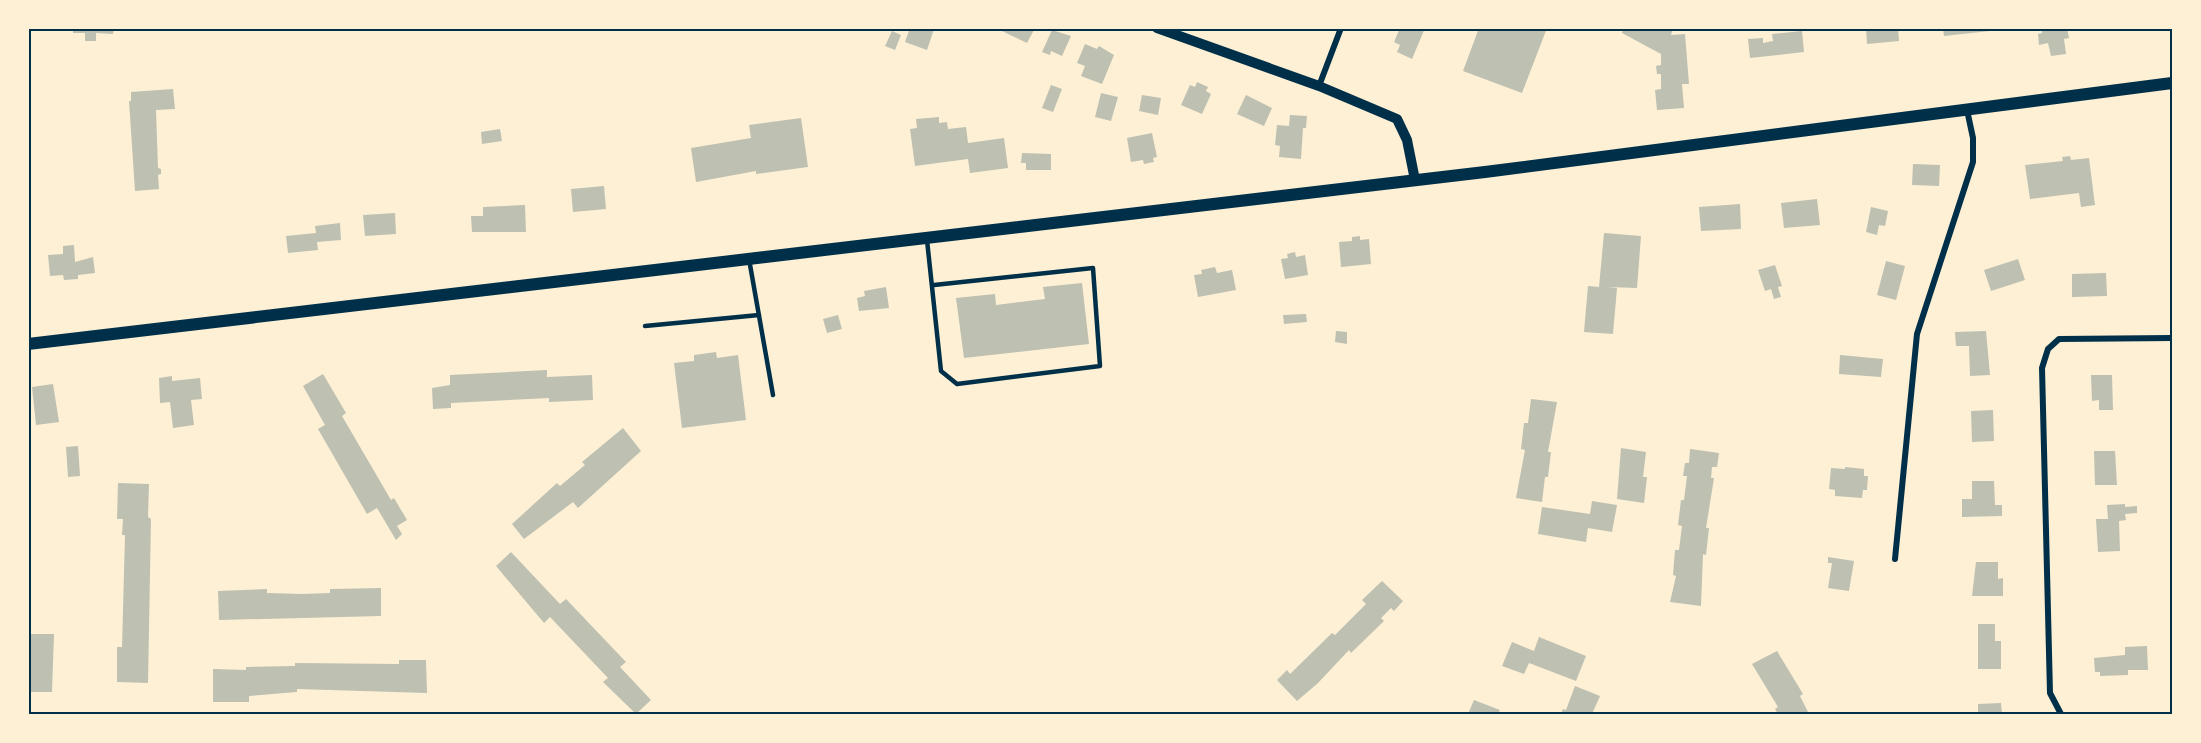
<svg xmlns="http://www.w3.org/2000/svg" width="2201" height="743" viewBox="0 0 2201 743" font-family="Inter,sans-serif">
<style>
.building{fill:#bec0b2}
.lines{fill:none;stroke-linecap:round;stroke-linejoin:round}
.service{stroke:#003049;stroke-width:4.5}
.minor{stroke:#003049;stroke-width:6}
.tertiary{stroke:#003049;stroke-width:10}
.secondary{stroke:#003049;stroke-width:12}
.neatline{fill:none;stroke:#003049;stroke-width:2}
</style>
<rect width="100%" height="100%" fill="#fdf0d5"/>
<g class="building">
<polygon points="73,28 114,28 113,34 96,33 96,41 85,41 85,33 73,33"/>
<polygon points="910,28 934,29 927,50 905,42"/>
<polygon points="1004,28 1035,28 1027,43 1002,31"/>
<polygon points="1400,28 1406,31 1407,28 1425,28 1412,59 1397,52 1400,45 1394,42"/>
<polygon points="1479,28 1547,28 1522,93 1463,71"/>
<polygon points="1624,28 1673,28 1671,35 1685,34 1689,84 1682,84 1684,108 1657,110 1655,90 1661,89 1661,74 1657,74 1656,66 1661,65 1661,54 1622,33"/>
<polygon points="1866,28 1898,28 1899,41 1867,44"/>
<polygon points="1943,28 1990,28 1990,31 1944,36"/>
<polygon points="2042,28 2067,28 2069,38 2064,39 2066,54 2051,56 2048,43 2039,45 2038,34 2042,33"/>
<polygon points="1052,30 1071,36 1062,56 1051,51 1050,55 1042,52"/>
<polygon points="892,31 901,35 895,50 885,46"/>
<polygon points="1802,31 1804,52 1750,58 1748,39 1763,38 1763,43 1773,41 1772,34"/>
<polygon points="1085,44 1097,49 1099,46 1114,55 1102,84 1081,76 1085,66 1077,63"/>
<polygon points="1197,82 1208,87 1206,91 1211,94 1202,114 1181,105 1190,85 1195,87"/>
<polygon points="1051,85 1062,89 1053,112 1042,108"/>
<polygon points="173,89 175,109 156,110 158,168 161,169 161,174 158,175 159,189 135,191 129,101 131,101 131,92"/>
<polygon points="1101,93 1118,97 1111,121 1095,117"/>
<polygon points="1142,95 1161,98 1158,115 1139,111"/>
<polygon points="1246,95 1272,108 1264,126 1237,114"/>
<polygon points="1290,115 1307,116 1306,128 1303,128 1301,159 1279,157 1280,146 1275,145 1277,125 1289,126"/>
<polygon points="939,117 939,123 947,122 948,129 966,127 968,143 1004,138 1008,168 970,173 968,159 915,166 910,129 917,128 916,119"/>
<polygon points="801,118 808,167 756,174 756,171 696,182 691,148 751,138 749,125"/>
<polygon points="500,129 502,141 482,144 481,132"/>
<polygon points="1152,133 1157,157 1153,158 1154,162 1144,164 1143,160 1131,162 1127,138"/>
<polygon points="1022,153 1051,154 1051,170 1026,170 1026,163 1021,163"/>
<polygon points="2070,156 2071,160 2089,158 2095,205 2081,207 2079,193 2030,199 2025,165 2063,161 2062,157"/>
<polygon points="1913,164 1940,165 1939,186 1912,185"/>
<polygon points="604,186 606,209 573,212 571,189"/>
<polygon points="1817,199 1820,225 1784,228 1781,203"/>
<polygon points="1740,204 1741,229 1701,231 1699,207"/>
<polygon points="525,205 526,232 472,232 471,216 483,216 483,207"/>
<polygon points="1871,207 1888,211 1885,226 1879,225 1877,235 1866,232"/>
<polygon points="395,213 396,234 365,236 363,215"/>
<polygon points="340,223 341,240 317,242 318,250 288,253 286,236 316,233 315,226"/>
<polygon points="1604,233 1641,236 1637,288 1608,287 1617,288 1613,334 1584,332 1588,286 1599,287"/>
<polygon points="1360,236 1360,240 1369,239 1371,264 1341,267 1339,242 1352,241 1352,237"/>
<polygon points="74,245 75,262 93,257 95,273 78,275 78,279 64,280 63,275 50,276 48,255 63,254 63,246"/>
<polygon points="1295,252 1296,257 1305,255 1308,275 1285,279 1281,259 1288,258 1287,254"/>
<polygon points="2018,259 2025,280 1991,291 1984,270"/>
<polygon points="1886,261 1905,266 1896,300 1877,295"/>
<polygon points="1775,265 1782,286 1778,287 1781,297 1774,299 1771,289 1765,291 1758,270"/>
<polygon points="1215,267 1217,273 1232,270 1236,290 1198,297 1194,275 1202,274 1201,270"/>
<polygon points="2106,273 2107,296 2072,297 2072,274"/>
<polygon points="1082,283 1089,344 964,358 956,298 995,294 996,305 1045,299 1043,287"/>
<polygon points="886,287 889,308 859,311 857,298 865,296 864,291"/>
<polygon points="1306,314 1307,322 1284,324 1283,315"/>
<polygon points="838,315 842,329 827,333 823,319"/>
<polygon points="1336,331 1347,332 1347,344 1335,342"/>
<polygon points="1986,331 1990,375 1970,376 1969,346 1956,346 1955,332"/>
<polygon points="716,352 717,358 738,355 746,420 682,428 674,363 694,361 694,355"/>
<polygon points="1840,355 1883,359 1881,377 1839,374"/>
<polygon points="547,370 547,377 592,375 593,400 549,402 549,398 451,403 451,408 433,409 432,388 450,385 450,375"/>
<polygon points="323,374 346,413 342,416 391,500 394,498 407,520 397,526 402,534 396,540 377,508 367,514 318,429 325,425 303,386"/>
<polygon points="2091,375 2112,375 2113,410 2099,410 2099,400 2092,401"/>
<polygon points="172,376 172,381 200,378 202,399 191,400 194,425 173,428 170,402 160,403 159,378"/>
<polygon points="53,384 59,422 36,425 32,387"/>
<polygon points="1531,399 1557,402 1548,452 1551,452 1548,477 1545,477 1542,502 1516,498 1525,450 1521,449 1524,423 1528,423"/>
<polygon points="1993,410 1994,441 1972,442 1971,411"/>
<polygon points="623,428 641,451 578,508 573,502 524,539 512,524 557,483 560,486 585,465 582,462"/>
<polygon points="78,446 80,476 68,477 66,447"/>
<polygon points="1621,448 1646,452 1643,477 1647,477 1644,503 1617,499"/>
<polygon points="1690,449 1719,453 1717,467 1712,467 1711,478 1714,478 1706,528 1709,528 1706,555 1703,554 1701,606 1670,602 1676,576 1673,575 1675,550 1679,550 1682,526 1678,525 1681,500 1684,500 1687,476 1683,476 1685,463 1689,463"/>
<polygon points="2094,451 2115,451 2117,485 2095,485"/>
<polygon points="1845,467 1864,469 1864,476 1868,476 1867,490 1863,490 1862,498 1835,496 1835,490 1829,489 1831,468 1845,469"/>
<polygon points="1972,481 1994,481 1995,505 2002,505 2002,516 1962,517 1962,499 1972,499"/>
<polygon points="118,483 149,484 148,517 151,519 148,683 117,682 117,647 122,647 125,535 122,535 123,519 117,519"/>
<polygon points="1592,501 1617,505 1612,532 1588,528 1586,542 1538,534 1542,507 1590,514"/>
<polygon points="2125,504 2125,507 2137,506 2137,513 2125,514 2126,520 2119,521 2120,551 2098,552 2096,519 2108,519 2107,505"/>
<polygon points="511,552 560,604 566,599 626,662 620,667 651,700 636,714 603,682 608,678 550,617 544,623 496,566"/>
<polygon points="1828,557 1854,561 1849,591 1828,588 1832,563 1828,563"/>
<polygon points="1976,562 1998,562 1998,579 2003,578 2003,596 1972,596"/>
<polygon points="1382,581 1403,601 1394,611 1391,608 1381,618 1384,621 1351,653 1349,650 1318,683 1297,701 1277,680 1287,670 1290,674 1332,633 1335,635 1366,604 1362,600"/>
<polygon points="381,588 381,616 219,620 218,591 267,589 267,593 302,594 330,593 330,589"/>
<polygon points="1978,624 1995,624 1995,641 2001,641 2001,669 1978,669"/>
<polygon points="28,634 54,634 52,692 28,692"/>
<polygon points="1539,637 1586,656 1576,681 1529,663 1524,674 1502,666 1512,642 1534,651"/>
<polygon points="2147,646 2148,670 2128,670 2128,675 2100,676 2100,672 2095,672 2094,658 2125,655 2125,647"/>
<polygon points="1777,651 1803,694 1800,696 1809,714 1778,714 1775,709 1778,707 1752,664"/>
<polygon points="399,660 426,660 427,693 297,689 297,692 249,696 249,702 213,702 213,669 246,670 246,667 295,666 295,663 399,664"/>
<polygon points="1575,686 1600,696 1592,714 1561,714 1563,709 1566,710"/>
<polygon points="1474,700 1500,710 1498,714 1468,714"/>
<polygon points="2001,703 2002,714 1978,714 1978,704"/>
</g>
<g class="lines">
<g class="service">
<polyline points="927,240 941,371 957,384 1100,366 1093,268 934,285"/>
<polyline points="749,259 773,395"/>
<polyline points="645,326 759,315"/>
</g>
<g class="minor">
<polyline points="1319,86 1341,28"/>
<polyline points="1895,559 1917,334 1973,162 1973,138 1967,110"/>
<polyline points="2061,714 2050,693 2042,368 2048,349 2059,339 2172,338"/>
</g>
<polyline class="tertiary" points="1157,28 1319,86 1397,119 1407,140 1415,180"/>
<polyline class="secondary" points="28,344 1485,172 2172,83"/>
</g>
<rect width="2201" height="743" fill="none" stroke="#fdf0d5" stroke-width="60"/>
<rect x="30" y="30" width="2141" height="683" class="neatline"/>
</svg>
